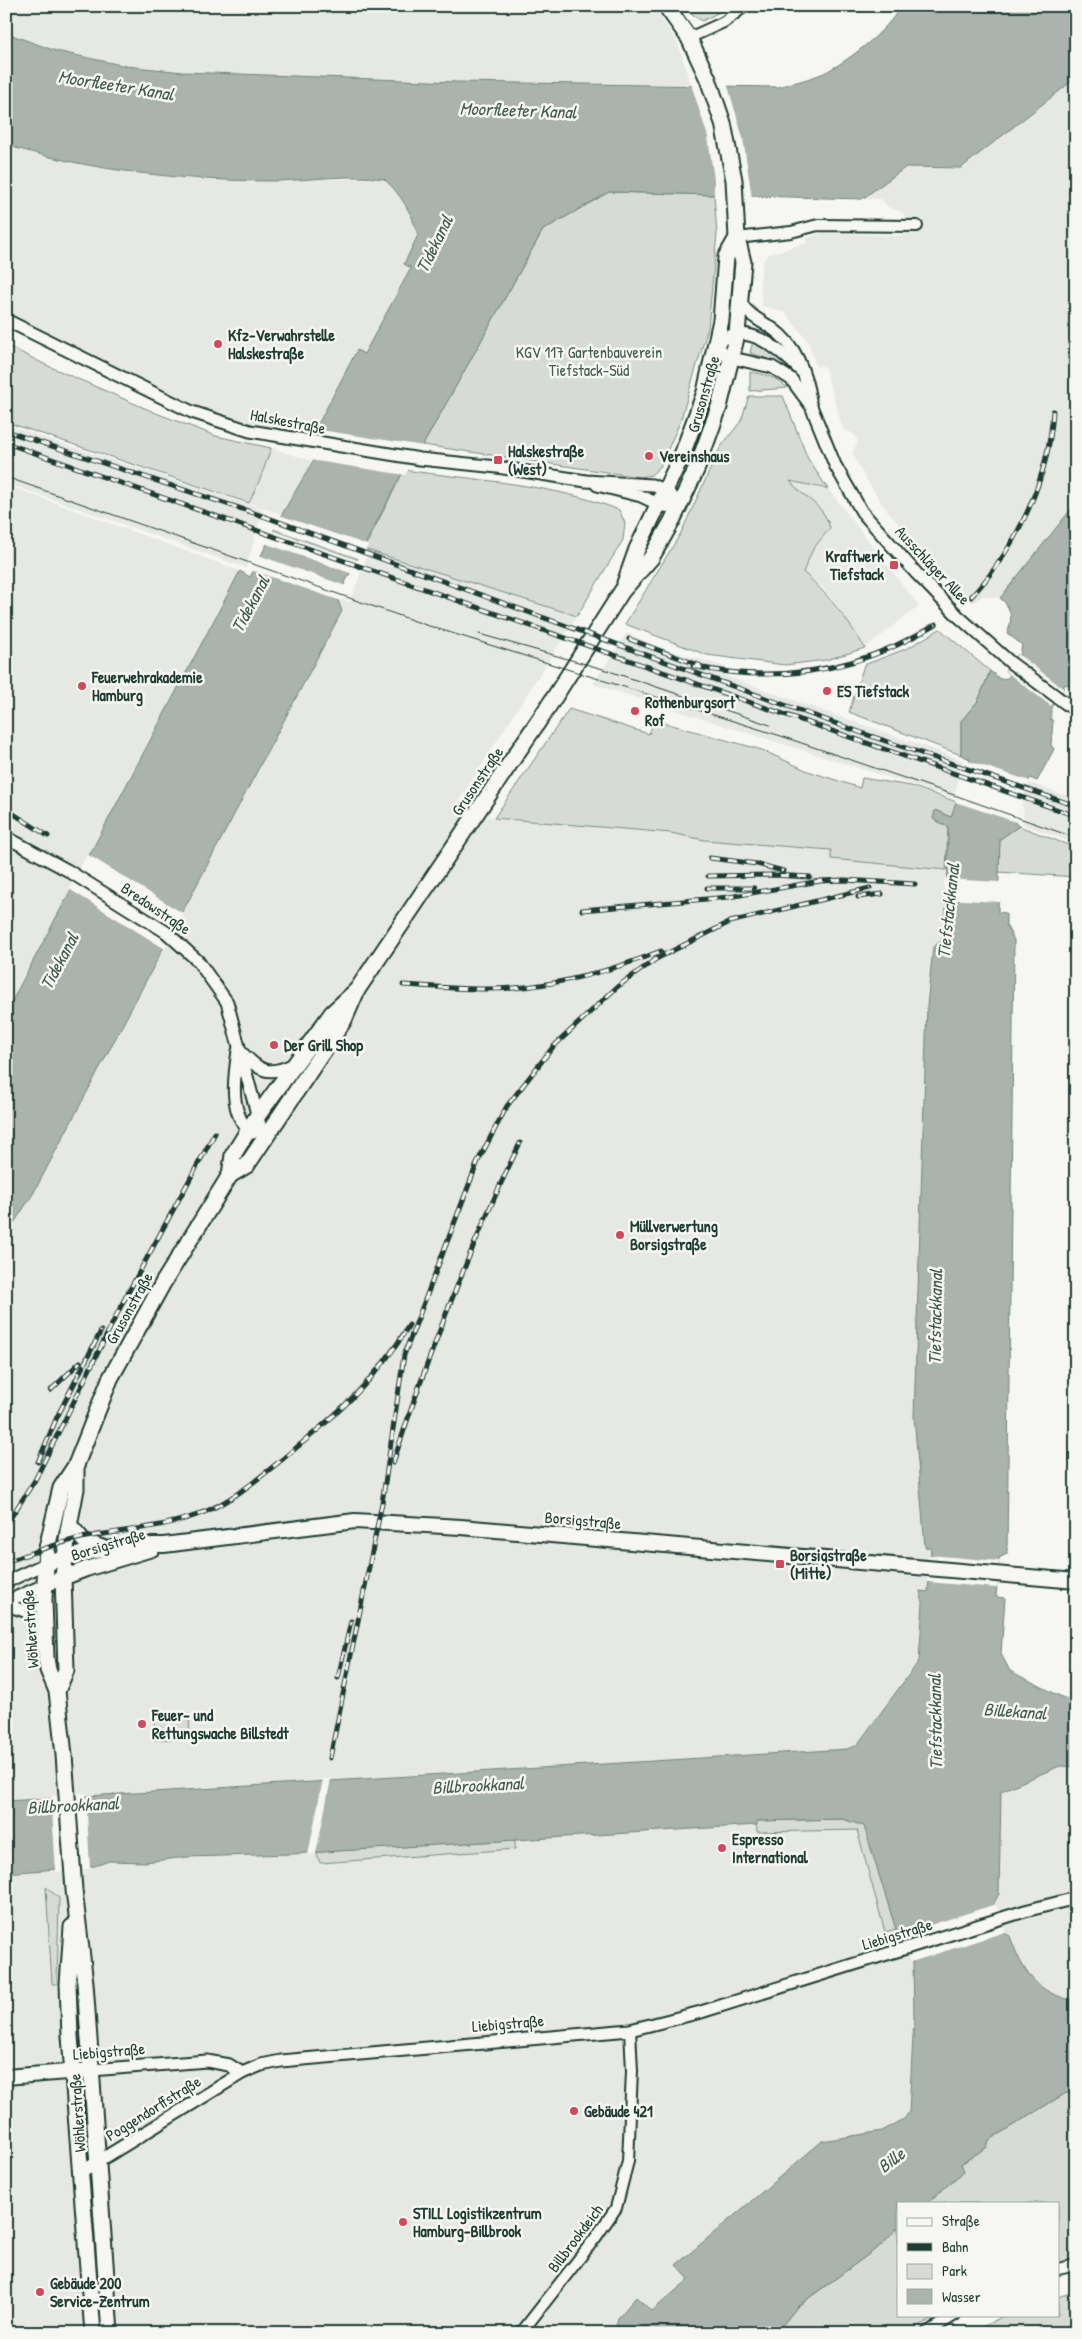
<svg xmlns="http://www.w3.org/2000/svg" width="1082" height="2339" viewBox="0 0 1082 2339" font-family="'Patrick Hand',sans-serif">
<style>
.built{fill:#e6e8e4}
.green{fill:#d6dbd6;stroke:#7a8c85}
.water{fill:#aab3ae;stroke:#72847d}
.pier{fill:#f6f6f2}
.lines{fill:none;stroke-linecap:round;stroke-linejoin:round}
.minor-casing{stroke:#1f3d34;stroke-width:14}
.tertiary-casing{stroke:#1f3d34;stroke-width:15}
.secondary-casing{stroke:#1f3d34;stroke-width:18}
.primary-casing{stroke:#1f3d34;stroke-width:19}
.minor{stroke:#f6f6f2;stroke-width:10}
.tertiary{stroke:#f6f6f2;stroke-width:11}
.secondary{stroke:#f6f6f2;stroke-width:14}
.primary{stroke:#f6f6f2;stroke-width:15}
.tram{stroke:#1f3d34;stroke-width:1}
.rail-casing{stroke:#1f3d34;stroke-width:5}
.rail{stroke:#f6f6f2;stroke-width:3;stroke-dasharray:9;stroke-linecap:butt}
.poi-dot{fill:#d1495b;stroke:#f6f6f2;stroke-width:2}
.labels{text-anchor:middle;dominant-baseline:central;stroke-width:5;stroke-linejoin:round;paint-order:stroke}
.poi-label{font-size:16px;font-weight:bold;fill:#1f3d34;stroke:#f6f6f2;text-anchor:start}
.park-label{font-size:16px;fill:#445d54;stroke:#f6f6f2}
.street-label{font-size:16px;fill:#1f3d34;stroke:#f6f6f2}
.water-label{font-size:18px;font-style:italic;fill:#425a52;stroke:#f6f6f2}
</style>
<rect width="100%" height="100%" fill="#f6f6f2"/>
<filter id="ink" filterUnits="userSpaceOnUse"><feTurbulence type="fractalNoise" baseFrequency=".02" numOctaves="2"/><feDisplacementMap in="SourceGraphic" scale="10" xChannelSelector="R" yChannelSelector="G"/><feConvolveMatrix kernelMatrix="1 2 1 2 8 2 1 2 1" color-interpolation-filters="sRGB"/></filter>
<g filter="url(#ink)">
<g class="built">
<polygon points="6,6 653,6 678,43 691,86 457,82 200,73 126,66 56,51 6,33"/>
<polygon points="1076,78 1076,503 1000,598 983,596 972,603 908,536 883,505 863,474 852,453 858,442 854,434 843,429 824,365 816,367 809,343 786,313 762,306 760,280 763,261 769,254 807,243 807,238 822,233 904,236 904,213 888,207 881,199 862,199 906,167 961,168"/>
<polygon points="6,145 41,156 139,174 191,179 384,179 402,200 415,225 418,235 404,264 411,268 364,354 356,351 316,428 297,426 285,431 250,425 212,415 167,396 6,312"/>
<polygon points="6,425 263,509 246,568 6,483"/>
<polygon points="271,448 313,461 282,514 249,503 261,477"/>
<polygon points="789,481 828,489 919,606 865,648 844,615 823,588 803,572 813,549 830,528 814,502 802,496"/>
<polygon points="6,485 240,571 6,1012"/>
<polygon points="369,550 577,616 454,808 494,818 671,833 704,840 832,850 832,859 946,870 947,901 942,941 933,947 927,1006 914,1416 925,1547 931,1548 928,1592 920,1591 923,1604 919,1661 857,1745 847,1749 6,1801 6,1235 33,1194 269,749 336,598 350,602"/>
<polygon points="627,633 661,648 723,666 728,677 963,760 954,798 593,684"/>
<polygon points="1024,781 1076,799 1076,844 1022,824 1024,807 1016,804"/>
<polygon points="1060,1766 1076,1767 1076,2001 1050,1993 1035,1983 1019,1961 1010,1936 1004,1933 994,1903 999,1894 1001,1791"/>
<polygon points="757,1825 864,1825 897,1932 903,1933 913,1962 914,2017 909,2112 904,2119 882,2131 821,2141 677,2265 689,2278 652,2311 636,2298 618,2318 614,2333 6,2333 6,1873 95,1866 109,1861 145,1862 187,1857 316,1852"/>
</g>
<g class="green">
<polygon points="681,6 731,6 702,21"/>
<polygon points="609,192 714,195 717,234 708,328 680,422 660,467 651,475 640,477 423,445 543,230"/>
<path d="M753,341c19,11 33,21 45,39l-11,-11 -24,-12 -13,-4z"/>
<polygon points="6,345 46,365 156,413 216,436 271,448 261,477 249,503 6,422"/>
<polygon points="720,367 723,369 717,393 684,484 677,480 706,408"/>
<path d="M750,372c14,2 27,5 37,16l-37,3z"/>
<path d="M749,396h34l25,63 20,30 -38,-8c15,19 33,22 40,47l-17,21 -10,23c26,23 44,47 62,76l-39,12 -41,5 -78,-10 -82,-31 56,-91 39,-85 21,-27z"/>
<path d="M404,470c70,10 150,14 215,40l6,13 -2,17 -46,76 -213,-67z"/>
<polygon points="940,629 990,671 978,701 961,721 961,755 849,712 864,665 908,648"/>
<polygon points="569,709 649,734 654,720 762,750 808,771 860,788 862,778 911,786 957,802 948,827 946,870 831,859 831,850 704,840 671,833 494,818"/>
<polygon points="1019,826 1076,848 1076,877 998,872 1000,839"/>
<polygon points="189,1714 190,1738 155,1740 154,1716"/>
<polygon points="842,1819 864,1825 896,1929 885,1932 857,1830 757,1832 756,1821"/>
<polygon points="515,1840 515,1849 320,1863 316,1852"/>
<polygon points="46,1887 59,1898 57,1984 52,1984"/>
<polygon points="1066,2093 1076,2093 1076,2263 1058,2267 1058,2203 927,2203 964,2171 961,2164 987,2147 989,2140"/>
<polygon points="96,2214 105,2322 98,2323 89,2216"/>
<polygon points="898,2227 898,2315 942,2315 920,2325 910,2333 776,2333 798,2306 884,2243"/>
<polygon points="1076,2291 1076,2333 971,2333 1005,2315 1058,2315 1058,2297"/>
</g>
<g class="water">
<path d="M900,6h176v72l-115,90 -55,-1 -44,32 -253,-7 -66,38 -120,215 -19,25 -67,128 5,13 -309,583 -27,41v-223l234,-441 10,6 32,-63 31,-53 3,-33 41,-78 7,4 47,-86 -7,-4 14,-29c-6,-21 -17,-41 -34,-56 -35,-5 -72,1 -107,2 -91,0 -183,-9 -271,-36v-112l50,18 70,15 57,6 274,10 321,5c14,-4 28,-7 41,-12 22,-8 72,-46 81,-69z"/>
<path d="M1076,503v183l-3,-2 -9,1c-1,15 -15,14 -13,35l2,1 -2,24 3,4 -17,32 -7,-3 -15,45 4,3 -19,13 -2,73 8,1v12l8,15 -7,614 -8,4 -3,39 9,1 -4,56 9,17 54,27 12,1v68l-16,-1 -59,25 -2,103 -5,9 10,30 6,3c13,37 26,57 66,65v92h-10l-77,47 -2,7 -26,17 3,7 -37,32h-29v24l-14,16 -86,63 -22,27h-162l4,-15 18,-21 16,14 37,-32 -13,-14 146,-124 60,-10 22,-12 5,-7 5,-95 -1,-55 -10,-29h-6l-33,-107 -22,-7 -85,2v4l-465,29 -105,3 -42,5 -36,-1 -14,5 -89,7v-72l841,-52 10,-4 62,-84 4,-57 -3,-13 8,1 3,-44 -6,-1 -11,-131 13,-410 6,-59 9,-7 5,-39 1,-74 -15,-8 2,-9 16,7 19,-58 -9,-4v-34l17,-20 12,-30 10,8 8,-1 2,-3 -5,-4 13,-17 2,2 2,-11 -15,-12c6,-13 5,-25 -7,-35z"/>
</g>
<g class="pier">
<polygon points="727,83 743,138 752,198 714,197 714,180 708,137 691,84"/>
<polygon points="314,429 424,446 405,475 310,460 313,451"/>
<polygon points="279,515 368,545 366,550 361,559 272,528"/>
<polygon points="271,530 360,561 353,574 264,543"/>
<polygon points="258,555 346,586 339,598 341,601 251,570"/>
<polygon points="1018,654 1064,689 1051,706 1005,671"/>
<polygon points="968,761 1030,781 1016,822 955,802"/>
<polygon points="87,854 184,914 165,949 69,889"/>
<polygon points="944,879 1000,882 1000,902 944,899"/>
<polygon points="929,1555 999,1561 997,1588 927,1582"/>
<polygon points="323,1779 331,1779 316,1854 308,1855"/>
<polygon points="86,1793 90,1869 56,1872 51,1796"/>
<polygon points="996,1904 1005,1932 911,1962 902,1934"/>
</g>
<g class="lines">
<g class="minor-casing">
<g id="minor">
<polyline points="689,38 724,22 745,6"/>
<polyline points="737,238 791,232 818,225 917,226"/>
<polyline points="1058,2269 1076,2265"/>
<polyline points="521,2333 596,2237 616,2208 628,2161 632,2071 630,2030"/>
<polyline points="926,2333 955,2315"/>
</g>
</g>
<g class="tertiary-casing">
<g id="tertiary">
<path d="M740,301c7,14 21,20 33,28 23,16 32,43 37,71"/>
<polyline points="6,320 192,412 250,431 420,459 497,467 586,481 652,485 669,493 679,507"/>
<path d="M802,372c-20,-21 -58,-55 -85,-28l4,7 7,6 44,10 19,12 20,27 24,59 27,47 55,62 41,42 53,47 65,48"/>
<polyline points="597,485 641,496 662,506 679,507"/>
<polyline points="6,837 67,870 166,932 198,961 227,1002 264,1140"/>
<path d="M238,1051c-4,26 -10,66 15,82"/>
<path d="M241,1052c19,19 27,25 53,12"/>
<polyline points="6,1582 45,1564"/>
<polyline points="6,1602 44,1585"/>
<polyline points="6,1605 25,1611 45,1630"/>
<polyline points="91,2070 207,2061 229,2065 242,2073"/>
<polyline points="81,2172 242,2073 261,2065 281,2061 630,2030 701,2012 1025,1911 1076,1898"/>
</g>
</g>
<g class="secondary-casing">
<g id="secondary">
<polyline points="69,1524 84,1541 104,1548"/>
<path d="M45,1564c39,-13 78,-20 119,-19l191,-24 106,6 615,54"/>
<polyline points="44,1585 86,1569 152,1549"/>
<polyline points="6,2077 91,2070"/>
</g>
</g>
<g class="primary-casing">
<g id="primary">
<polyline points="625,583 637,549 682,455 705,392 721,320 726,257 737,238"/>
<polyline points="230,1175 247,1165 344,1020 357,990 552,701 622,591 651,558 672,521 697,468 719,407 737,334 743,262 737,238 734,180 723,123 708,79 689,38 666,6"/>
<polyline points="57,1691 66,1670 63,1577 68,1531 76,1489 76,1465"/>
<polyline points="72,1927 68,1984 70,2036 93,2333"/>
<polyline points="110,2333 85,1983 74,1890 64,1755 57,1691 48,1670 46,1658 44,1599 47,1548 61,1488 76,1465 110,1379 163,1283 230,1175 233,1155 256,1118 332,1013 357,990"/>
</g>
</g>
<use href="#minor" class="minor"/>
<use href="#tertiary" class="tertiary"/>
<use href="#secondary" class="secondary"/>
<use href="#primary" class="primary"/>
<g class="tram">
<polyline points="6,477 426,625 781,736 957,796 1076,838"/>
<polyline points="479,634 603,669 770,725"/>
</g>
<g class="rail-casing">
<g id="rail">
<polyline points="6,431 263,516 862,733 1076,806"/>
<polyline points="6,443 1076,816"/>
<path d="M971,597c46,-49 78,-119 82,-186"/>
<polyline points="629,639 701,666"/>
<path d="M693,666c87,19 167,5 243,-42"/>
<polyline points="6,809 48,836"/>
<polyline points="710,858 757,864 783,871"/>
<polyline points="708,876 773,875 810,877"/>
<polyline points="707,888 754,888"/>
<polyline points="858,897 882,894"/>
<polyline points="582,910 729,897 820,881 844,880 915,884"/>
<path d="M403,985c37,2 74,6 111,3 51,-4 99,-18 147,-37"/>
<polyline points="51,1390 80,1362"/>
<polyline points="38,1462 57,1417 101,1331"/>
<path d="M393,1463c35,-107 78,-219 127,-320"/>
<polyline points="6,1525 35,1480 123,1302 215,1133"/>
<path d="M6,1562c26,-9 53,-20 80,-25 37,-7 75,-9 111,-22 33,-12 61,-36 88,-58 47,-38 93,-78 124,-132"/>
<polyline points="338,1678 351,1621"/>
<polyline points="330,1758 382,1503 404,1355 478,1161 507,1106 553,1047 617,987 656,959 730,922 870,888"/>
</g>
</g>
<use href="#rail" class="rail"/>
</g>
</g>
<g class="poi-dot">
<circle cx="218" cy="344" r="5"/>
<circle cx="649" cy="456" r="5"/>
<rect x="493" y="455" width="10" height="10" rx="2.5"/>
<rect x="889" y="560" width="10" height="10" rx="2.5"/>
<circle cx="82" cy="686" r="5"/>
<circle cx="827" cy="691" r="5"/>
<circle cx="635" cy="711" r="5"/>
<circle cx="274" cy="1045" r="5"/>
<circle cx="620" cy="1235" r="5"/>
<rect x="775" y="1559" width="10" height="10" rx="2.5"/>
<circle cx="142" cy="1724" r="5"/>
<circle cx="722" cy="1848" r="5"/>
<circle cx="574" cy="2111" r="5"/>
<circle cx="403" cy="2222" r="5"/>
<circle cx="40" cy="2292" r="5"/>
</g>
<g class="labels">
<g class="poi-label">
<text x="228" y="335">Kfz-Verwahrstelle<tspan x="228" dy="18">Halskestraße</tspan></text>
<text x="508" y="451">Halskestraße<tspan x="508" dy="18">(West)</tspan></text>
<text x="659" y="456">Vereinshaus</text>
<text x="884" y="556" text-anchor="end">Kraftwerk<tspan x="884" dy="18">Tiefstack</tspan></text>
<text x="92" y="677">Feuerwehrakademie<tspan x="92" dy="18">Hamburg</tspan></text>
<text x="837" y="691">ES Tiefstack</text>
<text x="645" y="702">Rothenburgsort<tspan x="645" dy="18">Rof</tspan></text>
<text x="284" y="1045">Der Grill Shop</text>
<text x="630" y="1226">Müllverwertung<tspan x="630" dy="18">Borsigstraße</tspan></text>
<text x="790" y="1555">Borsigstraße<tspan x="790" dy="18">(Mitte)</tspan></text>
<text x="152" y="1715">Feuer- und<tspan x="152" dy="18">Rettungswache Billstedt</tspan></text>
<text x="732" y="1839">Espresso<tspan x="732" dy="18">International</tspan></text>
<text x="584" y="2111">Gebäude 421</text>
<text x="413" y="2213">STILL Logistikzentrum<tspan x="413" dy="18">Hamburg-Billbrook</tspan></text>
<text x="50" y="2283">Gebäude 200<tspan x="50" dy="18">Service-Zentrum</tspan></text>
</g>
<g class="park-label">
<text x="589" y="352">KGV 117 Gartenbauverein<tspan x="589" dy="18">Tiefstack-Süd</tspan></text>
</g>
<g class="street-label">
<text transform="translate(703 394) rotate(-74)">Grusonstraße</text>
<text transform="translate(288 421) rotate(11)">Halskestraße</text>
<text transform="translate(933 565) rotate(47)">Ausschläger Allee</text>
<text transform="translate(477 781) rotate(-56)">Grusonstraße</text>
<text transform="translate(156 908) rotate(34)">Bredowstraße</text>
<text transform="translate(129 1308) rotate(-61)">Grusonstraße</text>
<text transform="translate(583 1520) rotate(5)">Borsigstraße</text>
<text transform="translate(108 1544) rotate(-17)">Borsigstraße</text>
<text transform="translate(30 1629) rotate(-94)">Wöhlerstraße</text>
<text transform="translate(897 1934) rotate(-17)">Liebigstraße</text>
<text transform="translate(508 2023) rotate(-5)">Liebigstraße</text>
<text transform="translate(109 2051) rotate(-5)">Liebigstraße</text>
<text transform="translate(153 2108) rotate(-32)">Poggendorffstraße</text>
<text transform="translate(77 2113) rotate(-94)">Wöhlerstraße</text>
<text transform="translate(575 2238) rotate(-53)">Billbrookdeich</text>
</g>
<g class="water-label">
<text transform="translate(116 85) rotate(9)">Moorfleeter Kanal</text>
<text transform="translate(518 110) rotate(2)">Moorfleeter Kanal</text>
<text transform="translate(434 244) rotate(-64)">Tidekanal</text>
<text transform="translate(250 604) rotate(-62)">Tidekanal</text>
<text transform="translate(948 911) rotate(-84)">Tiefstackkanal</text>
<text transform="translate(59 961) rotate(-62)">Tidekanal</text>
<text transform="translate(935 1317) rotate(-89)">Tiefstackkanal</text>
<text transform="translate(1015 1711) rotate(4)">Billekanal</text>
<text transform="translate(935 1722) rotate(-91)">Tiefstackkanal</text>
<text transform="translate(478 1785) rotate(-3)">Billbrookkanal</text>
<text transform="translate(73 1805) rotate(-3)">Billbrookkanal</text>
<text transform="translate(891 2160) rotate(-37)">Bille</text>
</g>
</g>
<rect width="1082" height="2339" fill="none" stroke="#f6f6f2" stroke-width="25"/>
<rect x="12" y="12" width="1057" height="2314" fill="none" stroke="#1f3d34" stroke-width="2" filter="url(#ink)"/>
<rect x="897" y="2202" width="162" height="115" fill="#f6f6f2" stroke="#a0aca6"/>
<rect x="907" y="2218" width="25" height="8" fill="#f6f6f2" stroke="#a0aca6"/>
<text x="942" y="2226" font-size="15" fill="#1f3d34">Straße</text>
<rect x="907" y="2243" width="25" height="8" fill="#1f3d34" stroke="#a0aca6"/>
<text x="942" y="2252" font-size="15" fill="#1f3d34">Bahn</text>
<rect x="907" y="2264" width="25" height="15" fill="#d6dbd6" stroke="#a0aca6"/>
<text x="942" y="2276" font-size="15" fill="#1f3d34">Park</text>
<rect x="907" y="2289" width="25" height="15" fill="#aab3ae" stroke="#a0aca6"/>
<text x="942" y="2302" font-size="15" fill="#1f3d34">Wasser</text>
</svg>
